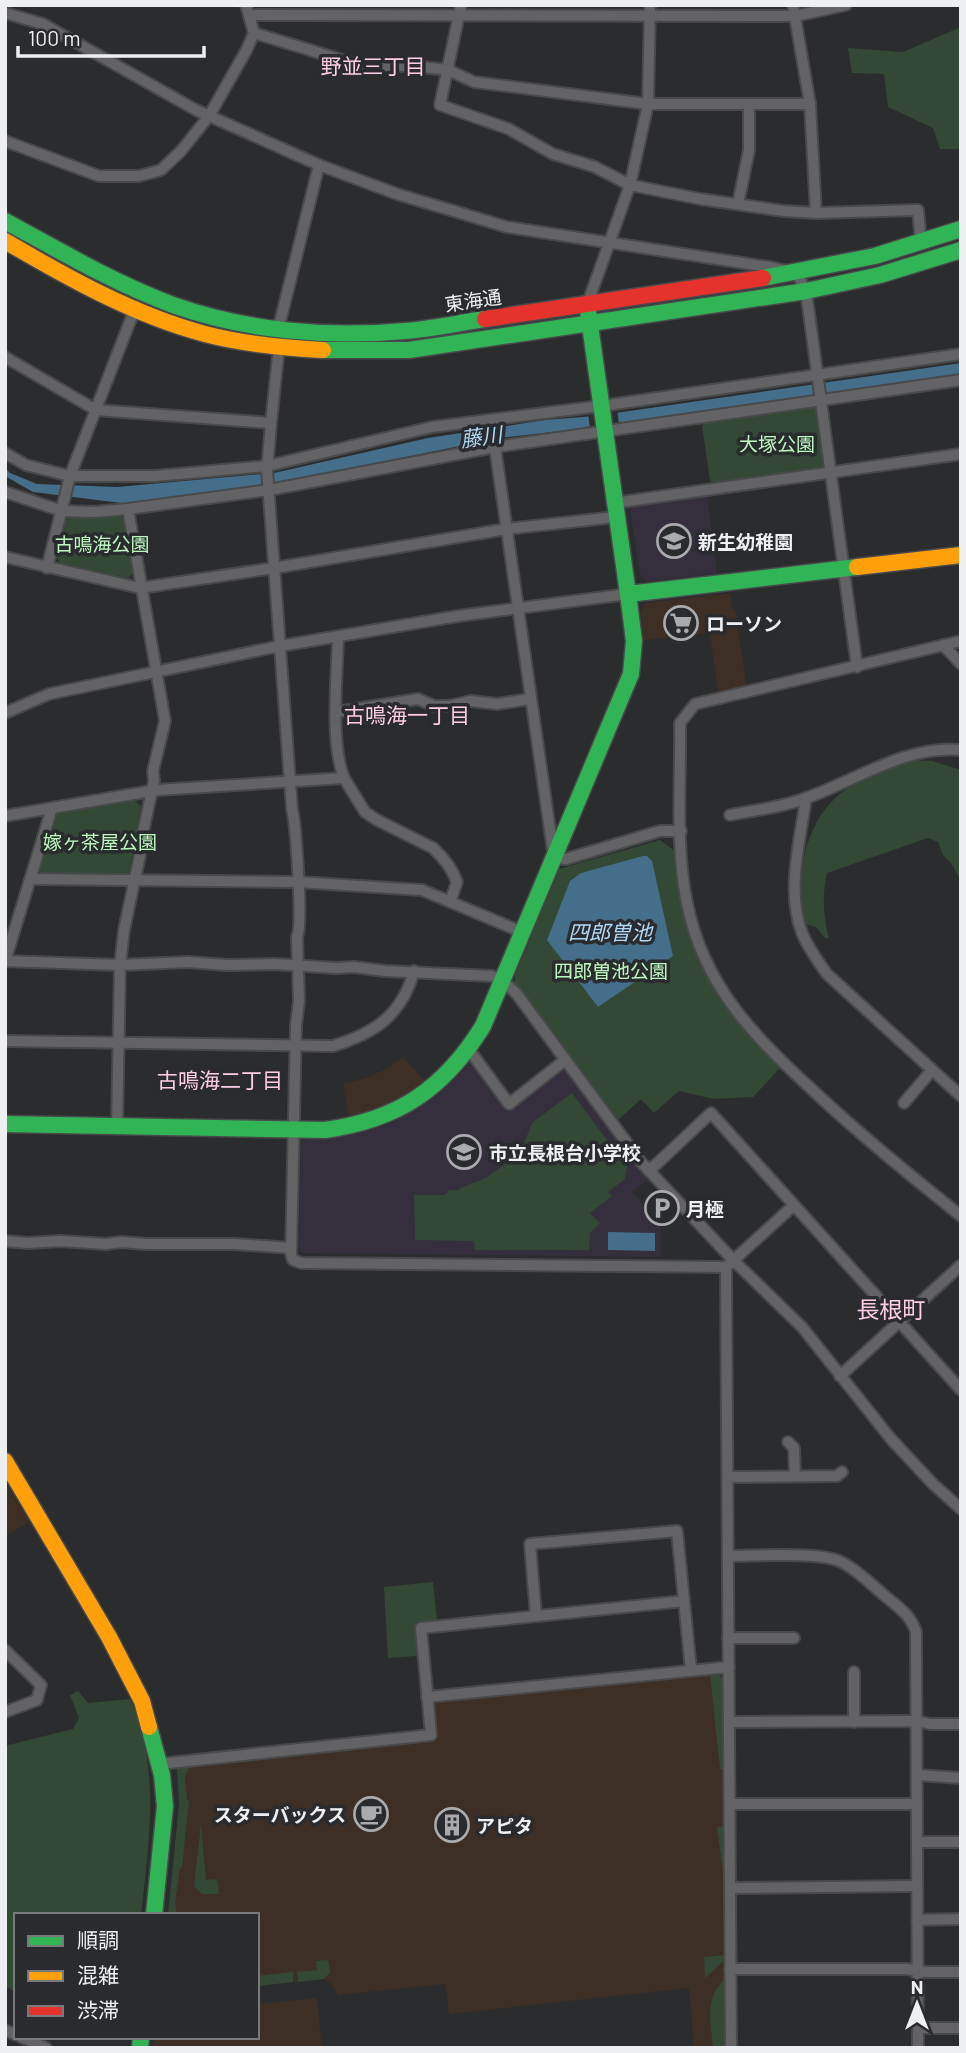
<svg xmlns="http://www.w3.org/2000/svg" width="966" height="2053" viewBox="0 0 966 2053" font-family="Barlow,'Noto Sans JP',sans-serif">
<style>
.commercial{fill:#3d2f26}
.education{fill:#352f3d}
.green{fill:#334835}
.water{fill:#446e89}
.pier{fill:#2b2c2e}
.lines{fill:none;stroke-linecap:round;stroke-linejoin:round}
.street-casing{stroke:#48494b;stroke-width:14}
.fast-casing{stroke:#48494b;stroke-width:19}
.slow-casing{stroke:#48494b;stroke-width:19}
.jam-casing{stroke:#48494b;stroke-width:19}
.street{stroke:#636365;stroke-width:10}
.fast{stroke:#30b455;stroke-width:16}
.slow{stroke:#ff9f0a;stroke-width:16}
.jam{stroke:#e5322d;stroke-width:16}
.labels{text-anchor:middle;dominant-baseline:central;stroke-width:7;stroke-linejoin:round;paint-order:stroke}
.street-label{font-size:19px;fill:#eeeff2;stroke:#2a2b2f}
.park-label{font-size:19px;fill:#bbf7bd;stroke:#2a2b2f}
.poi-label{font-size:19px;font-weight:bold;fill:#eeeff2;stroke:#2a2b2f;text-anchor:start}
.neighbourhood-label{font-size:21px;fill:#fccde4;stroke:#2a2b2f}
.water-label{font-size:21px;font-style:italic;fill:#aed8f4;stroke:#2a2b2f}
.quarter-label{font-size:23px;fill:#fccde4;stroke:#2a2b2f}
</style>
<rect width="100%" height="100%" fill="#2b2c2e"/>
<g class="commercial">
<polygon points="730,593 732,610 735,610 747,687 718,694 710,633 644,640 640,611 646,603"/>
<polygon points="403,1057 426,1082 389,1105 349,1118 343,1084 366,1078 386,1069"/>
<polygon points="5,1482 29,1522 5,1537"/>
<polygon points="717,1673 724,1680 725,2048 694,2048 689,1988 449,2014 445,1984 338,1995 330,1983 324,1979 257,1986 257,1915 168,1915 179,1805 177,1768 437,1740 433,1705 438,1701"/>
<polygon points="317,1998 322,2048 153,2048 154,2037 257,2037 257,2004"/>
</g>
<g class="education">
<polygon points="707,495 717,573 647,581 640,575 630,510 634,505"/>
<polygon points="468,1066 475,1066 508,1111 561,1070 567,1071 651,1181 645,1182 632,1192 661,1224 661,1257 304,1253 299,1250 301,1143 306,1138 348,1136 391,1124 436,1097"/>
</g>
<g class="green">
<polygon points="961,27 961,149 940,149 933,128 888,107 884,74 852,73 848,48 903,52"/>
<polygon points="813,406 817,409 825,464 821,468 714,484 710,480 702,426 706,421"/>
<polygon points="121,515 126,518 135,571 128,578 60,563 57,557 66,520 71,516"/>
<path d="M912,760l20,1 29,9v111l-10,-18 -8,-8 -5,-13 -10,-4 -101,35c-5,22 -4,43 2,65h-4l-9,-11 -11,-3c-11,-49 0,-112 48,-139 18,-10 40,-16 59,-25z"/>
<polygon points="133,800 141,806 129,873 124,877 43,875 39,871 56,814"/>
<path d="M660,840l16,12c7,97 35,149 105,215l-28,30 -39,2 -35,-8 -25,22 -13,-14 -24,22 -102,-137v-9l44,-106z"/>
<polygon points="572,1093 627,1167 625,1179 608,1192 612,1196 590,1213 600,1223 590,1233 589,1250 475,1250 474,1241 415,1240 414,1195 445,1195 449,1190 460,1190 460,1188 486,1178 519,1154 533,1122"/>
<polygon points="433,1582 437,1620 415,1623 417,1656 388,1658 384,1587"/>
<polygon points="717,1673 724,1680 725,1887 717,1827 723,1826 723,1769 720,1769 710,1674"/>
<path d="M78,1691l10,12 42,-4c31,68 19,144 11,216h-125v77l-11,-6v-240l68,-17 6,-11 -9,-23z"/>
<polygon points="190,1766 185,1776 187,1800 189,1800 182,1868 180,1868 175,1903 177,1915 168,1915 179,1805 177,1768"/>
<polygon points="201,1824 206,1880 217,1879 219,1894 202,1894 194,1886"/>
<polygon points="725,1955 725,1960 705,1978 704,1957"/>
<polygon points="328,1960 330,1972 324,1979 298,1982 297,1972 317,1970 316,1961"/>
<polygon points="293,1972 293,1982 257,1986 257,1976"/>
<path d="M725,1979v69h-12c-2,-25 -9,-51 12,-69z"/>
</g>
<g class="water">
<polygon points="961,363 961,375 588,428 499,438 273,484 129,504 33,492 5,476 5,468 10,473 37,484 117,487 274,473 428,438 545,420 595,416"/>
<polygon points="643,856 647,856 652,861 673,956 598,1007 547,940 570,881 581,873"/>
<polygon points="608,1232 655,1233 655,1251 608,1250"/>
</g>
<polygon class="pier" points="617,409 619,424 590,428 588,413"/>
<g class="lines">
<g class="street-casing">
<g id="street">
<polyline points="461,5 440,105 509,129 553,154 595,167 630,185 700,199 784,211 816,213 918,210 921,243"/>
<polyline points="793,5 810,104 816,213"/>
<polyline points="5,13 43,24 196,110 319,165 397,194 507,227 769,267 797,273 806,291 857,667"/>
<polyline points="250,15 795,16 846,5"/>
<polyline points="254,33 362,66 412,66 448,70 474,82 648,104 810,104"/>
<polyline points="5,141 99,176 139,176 161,170 181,151 209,116 246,51 254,33 246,5"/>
<polyline points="738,204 749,150 749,105"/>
<polyline points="587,305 630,185 648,104 650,5"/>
<polyline points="278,330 319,165"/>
<polyline points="5,357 96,410 271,423 279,347"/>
<path d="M271,423l-4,47 25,339c4,16 11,116 5,128l2,64 -3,24 -5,230 2,5 8,3 425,4 67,-61"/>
<polyline points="495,447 554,858 566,859 660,831 681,831"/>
<polyline points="5,453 26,465 70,476 155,476 267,466 432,427 601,406 961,354"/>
<polyline points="5,492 62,511 94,512 128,509 269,490 495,447 961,380"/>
<polyline points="614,503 961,454"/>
<polyline points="5,557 140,588 274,568 506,529 616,517"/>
<polyline points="47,568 70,476 136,306"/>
<path d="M338,638c-1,38 -8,105 6,140"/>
<path d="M961,641l-266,63 -15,19c1,59 -5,122 7,180 17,86 71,137 132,193 46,43 93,81 142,120"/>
<polyline points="943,645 961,664"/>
<polyline points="337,712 418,699 434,706 449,706 471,701 497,704 530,699"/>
<polyline points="5,713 49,694 280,646 458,616 628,594"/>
<path d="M806,798c-6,43 -20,93 -4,135 6,15 16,28 25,41l134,122"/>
<path d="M730,815c26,-5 54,-8 79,-18 49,-18 98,-52 152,-47"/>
<path d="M5,816l152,-26 187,-12 21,34 12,8 56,28c11,10 19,20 24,34l-7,20"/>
<polyline points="31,879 298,882 422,890 522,932"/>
<polyline points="5,961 120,965 188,962 227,965 274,964 336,968 354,967 385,971 492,976 503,981 516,993 641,1162 734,1261 802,1327 891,1439 933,1484 961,1509"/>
<polyline points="5,961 52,808"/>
<path d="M5,1041l328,5c42,-13 69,-31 81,-75"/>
<polyline points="470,1051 509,1104 565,1060"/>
<polyline points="904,1103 932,1070"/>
<polyline points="117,1127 120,965 124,930 140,855 140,846 154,781 153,771 165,721 128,509"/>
<polyline points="649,1171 711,1113 961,1390"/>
<polyline points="5,1241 28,1243 60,1241 106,1244 121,1242 147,1244 235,1244 291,1248"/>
<polyline points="726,1267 731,2048"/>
<polyline points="840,1376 961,1265"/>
<polyline points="788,1442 794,1448 795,1476"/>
<polyline points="728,1477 837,1476 842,1472"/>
<path d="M728,1556c27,0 86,-4 109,4 17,7 34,24 48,36 13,11 26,19 31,36l2,416"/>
<polyline points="536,1616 530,1544 677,1531 691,1670"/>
<polyline points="728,1638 794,1638"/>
<polyline points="5,1650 41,1685 37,1700 5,1712"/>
<polyline points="854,1672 854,1722"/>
<polyline points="427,1697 729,1667"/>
<polyline points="729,1722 917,1721 930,1724 961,1724"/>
<polyline points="159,1764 431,1735 421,1628 684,1601"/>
<polyline points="917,1775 961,1778"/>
<polyline points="730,1804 917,1804"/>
<polyline points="917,1842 961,1842"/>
<polyline points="730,1888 917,1886"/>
<polyline points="917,1920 961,1919"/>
<polyline points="730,1969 907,1969 926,1972 961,1972"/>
<polyline points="918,2028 961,2028"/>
<polyline points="5,2030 16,2035"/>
<polyline points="21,2037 46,2048"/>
</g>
</g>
<g class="fast-casing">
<g id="fast">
<path d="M5,221c55,30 109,62 168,84 73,26 155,33 232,26 27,-2 53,-8 80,-12"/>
<polyline points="763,278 875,256 961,229"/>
<polyline points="588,311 628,594 857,567"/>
<polyline points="323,350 409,350 806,291 880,275 961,250"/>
<path d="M5,1124l320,6c73,-10 119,-41 158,-104l148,-352 3,-33 -6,-47"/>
<polyline points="149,1727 162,1775 165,1806 154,1915"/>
<polyline points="140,2048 141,2037"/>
</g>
</g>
<g class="slow-casing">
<g id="slow">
<path d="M5,241c63,37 129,74 200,93 38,10 79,14 118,16"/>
<polyline points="857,567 961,555"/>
<polyline points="5,1461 109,1637 142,1701 149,1727"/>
</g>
</g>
<g class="jam-casing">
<polyline id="jam" points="485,319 763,278"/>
</g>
<use href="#street" class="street"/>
<use href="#fast" class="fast"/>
<use href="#slow" class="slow"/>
<use href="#jam" class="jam"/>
</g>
<defs>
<g id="school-ring" transform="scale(1.75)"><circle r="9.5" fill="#2a2b2f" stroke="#aaabad" stroke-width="1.5"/><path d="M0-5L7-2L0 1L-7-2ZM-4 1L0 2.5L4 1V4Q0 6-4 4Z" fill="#aaabad"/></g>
<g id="supermarket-ring" transform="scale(1.75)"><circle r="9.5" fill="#2a2b2f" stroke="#aaabad" stroke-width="1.5"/><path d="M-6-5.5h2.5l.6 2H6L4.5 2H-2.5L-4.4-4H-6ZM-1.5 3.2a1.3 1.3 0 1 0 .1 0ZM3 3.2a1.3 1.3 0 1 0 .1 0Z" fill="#aaabad"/></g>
<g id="parking-ring" transform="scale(1.75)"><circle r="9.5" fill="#2a2b2f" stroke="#aaabad" stroke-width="1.5"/><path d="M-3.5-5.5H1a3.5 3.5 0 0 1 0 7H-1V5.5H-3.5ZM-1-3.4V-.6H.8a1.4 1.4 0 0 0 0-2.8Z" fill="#aaabad"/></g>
<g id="cafe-ring" transform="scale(1.75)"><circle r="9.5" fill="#2a2b2f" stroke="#aaabad" stroke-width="1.5"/><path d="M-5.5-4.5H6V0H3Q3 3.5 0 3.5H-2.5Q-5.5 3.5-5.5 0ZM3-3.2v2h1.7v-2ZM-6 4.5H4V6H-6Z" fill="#aaabad"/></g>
<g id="building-ring" transform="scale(1.75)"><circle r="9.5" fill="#2a2b2f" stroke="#aaabad" stroke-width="1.5"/><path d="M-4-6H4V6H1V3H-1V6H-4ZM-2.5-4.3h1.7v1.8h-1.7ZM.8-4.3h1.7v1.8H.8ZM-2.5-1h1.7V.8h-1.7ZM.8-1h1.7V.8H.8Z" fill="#aaabad"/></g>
</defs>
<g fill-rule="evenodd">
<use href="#school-ring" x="674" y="541"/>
<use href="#supermarket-ring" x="681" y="623"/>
<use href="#school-ring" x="464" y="1152"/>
<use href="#parking-ring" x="662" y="1208"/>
<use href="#cafe-ring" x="371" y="1814"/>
<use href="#building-ring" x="452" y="1825"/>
</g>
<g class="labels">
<g class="street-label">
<text transform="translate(473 300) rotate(-8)">東海通</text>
</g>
<g class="park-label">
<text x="777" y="443">大塚公園</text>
<text x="102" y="543">古鳴海公園</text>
<text x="100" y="841">嫁ヶ茶屋公園</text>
<text x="611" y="970">四郎曽池公園</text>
</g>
<g class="poi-label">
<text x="698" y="541">新生幼稚園</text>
<text x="706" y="623">ローソン</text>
<text x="489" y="1152">市立長根台小学校</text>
<text x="686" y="1208">月極</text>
<text x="346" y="1814" text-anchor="end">スターバックス</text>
<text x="476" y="1825">アピタ</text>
</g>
<g class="neighbourhood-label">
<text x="373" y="65">野並三丁目</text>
<text x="407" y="714">古鳴海一丁目</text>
<text x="220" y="1079">古鳴海二丁目</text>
</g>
<g class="water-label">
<text transform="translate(481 436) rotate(-8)">藤川</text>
<text x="610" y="931">四郎曽池</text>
</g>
<g class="quarter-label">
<text x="891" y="1309">長根町</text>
</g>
</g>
<rect width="966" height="2053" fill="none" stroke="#eeeff2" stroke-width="14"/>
<rect x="14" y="1913" width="245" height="126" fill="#2a2b2f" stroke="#78797d" stroke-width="2"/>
<rect x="28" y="1936" width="35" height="10" fill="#30b455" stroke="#78797d" stroke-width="2"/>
<text x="77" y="1948" font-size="21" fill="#eeeff2">順調</text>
<rect x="28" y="1971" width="35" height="10" fill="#ff9f0a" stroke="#78797d" stroke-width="2"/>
<text x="77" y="1983" font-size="21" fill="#eeeff2">混雑</text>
<rect x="28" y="2006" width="35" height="10" fill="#e5322d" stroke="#78797d" stroke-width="2"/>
<text x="77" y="2018" font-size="21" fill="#eeeff2">渋滞</text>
<g transform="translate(917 2004)" stroke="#2a2b2f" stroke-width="5" paint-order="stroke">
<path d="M0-5L12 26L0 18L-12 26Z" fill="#eeeff2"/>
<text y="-10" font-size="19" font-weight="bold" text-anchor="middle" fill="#eeeff2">N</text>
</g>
<path d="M18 46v10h186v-10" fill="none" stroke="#eeeff2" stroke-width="3.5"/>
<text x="28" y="46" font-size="21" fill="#eeeff2" stroke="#2a2b2f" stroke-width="5" paint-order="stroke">100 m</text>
</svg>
